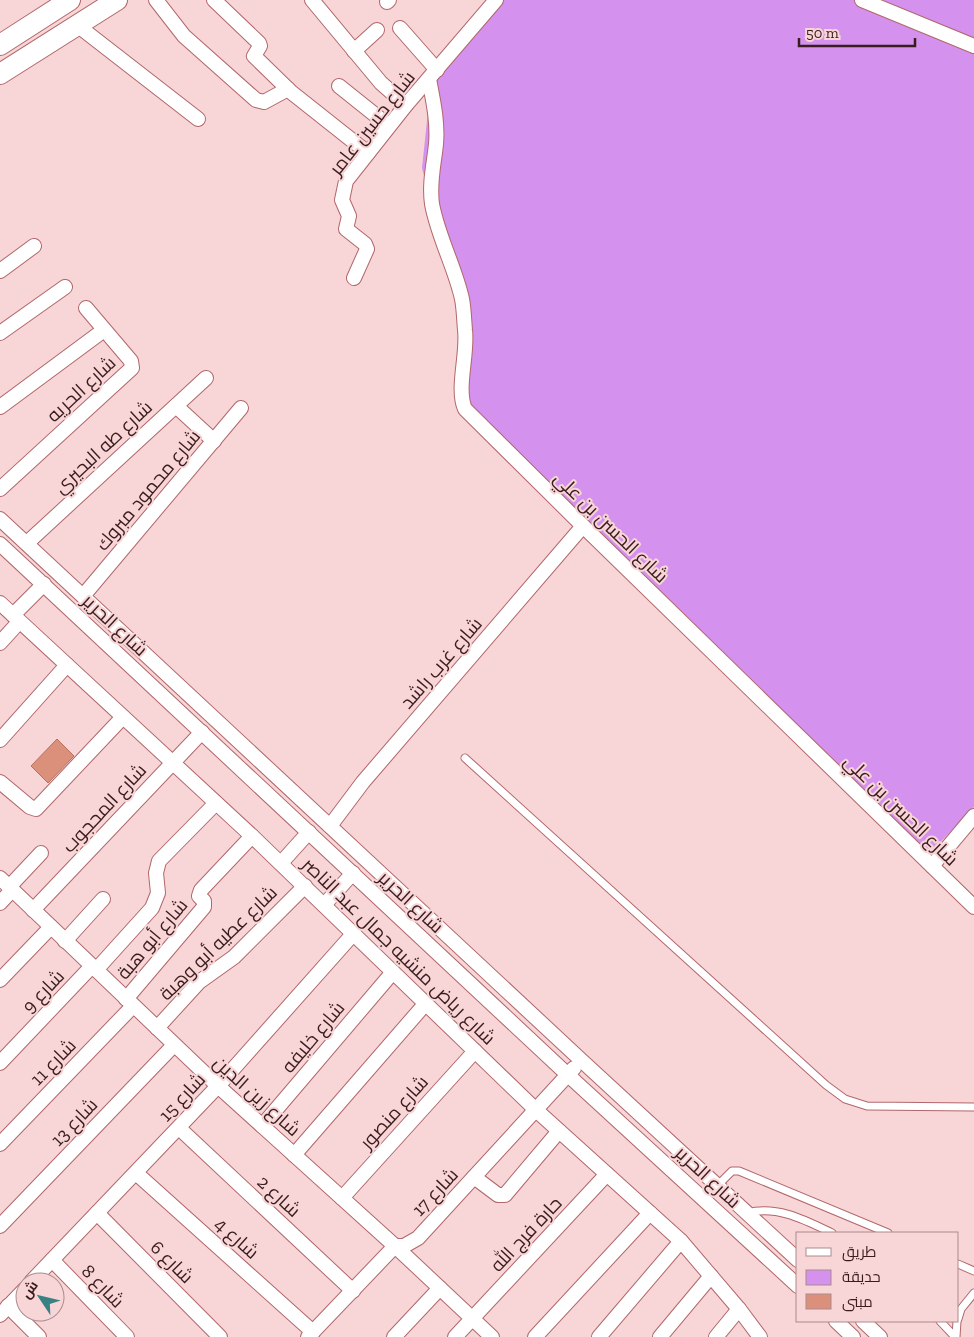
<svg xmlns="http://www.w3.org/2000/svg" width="974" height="1337" viewBox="0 0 974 1337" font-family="'Zilla Slab',Cairo,serif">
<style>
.green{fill:#d491ed}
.building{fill:#da907b;stroke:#b8715d}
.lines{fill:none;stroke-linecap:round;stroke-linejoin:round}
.lane-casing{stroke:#b1676b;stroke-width:9}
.street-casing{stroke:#b1676b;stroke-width:16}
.secondary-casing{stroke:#b1676b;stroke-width:22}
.lane{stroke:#fff;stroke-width:7}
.street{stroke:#fff;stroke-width:14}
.secondary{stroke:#fff;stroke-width:20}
.labels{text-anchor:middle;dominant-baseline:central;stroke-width:4;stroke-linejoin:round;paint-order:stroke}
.street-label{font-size:19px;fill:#3a1c1e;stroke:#f8d5d6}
</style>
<rect width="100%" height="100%" fill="#f8d5d6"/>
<polygon class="green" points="496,0 974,0 974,807 927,856 459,395 466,334 422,168 431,83"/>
<polygon class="building" points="57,739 74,756 48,783 31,766"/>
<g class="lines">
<g class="lane-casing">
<g id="lane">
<polyline points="465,758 826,1085 845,1099 867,1106 974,1107"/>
<polyline points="717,1186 732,1171 739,1171 888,1233"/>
<path d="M747,1213c30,-8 58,7 85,20"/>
<polyline points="958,1264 974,1271"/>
<polyline points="958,1319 961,1309 974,1293"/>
<polyline points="940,1321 955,1337"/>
<polyline points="956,1337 957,1321"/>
</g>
</g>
<g class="street-casing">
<g id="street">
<polyline points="156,0 184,36 256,100 264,102 288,89"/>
<polyline points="214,0 259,43 260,46 254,56 291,92 368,153"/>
<polyline points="312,0 381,83 406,105"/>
<polyline points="862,0 974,46"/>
<polyline points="387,2 389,0"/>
<polyline points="77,25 198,119"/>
<polyline points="400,28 437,70"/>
<polyline points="354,51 377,30"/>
<path d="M429,79c4,21 9,43 7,65 -2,20 -7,39 -4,60 6,33 23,63 30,95 2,10 2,21 3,31 3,24 -9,59 0,79l118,117 391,381"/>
<polyline points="339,86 389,126"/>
<polyline points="0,271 34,246"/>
<polyline points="354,278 367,249 365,244 346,229 349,216 342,200 346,181 406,105 496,0"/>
<polyline points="0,333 65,287"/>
<polyline points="176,406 214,441"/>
<polyline points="0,407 104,330"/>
<polyline points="0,489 132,368 131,361 86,308"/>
<polyline points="0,519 581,1060 798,1260"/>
<polyline points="27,543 206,378"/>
<polyline points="0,544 568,1075 798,1286"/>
<polyline points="83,596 241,408"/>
<polyline points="0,603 252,836 536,1110 681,1241 739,1309 760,1337"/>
<polyline points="13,615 44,584"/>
<polyline points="0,643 19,622"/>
<polyline points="0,740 67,665"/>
<polyline points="0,782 30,807 36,809 123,717"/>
<polyline points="330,826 363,782 583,526"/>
<polyline points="281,863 309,832"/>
<polyline points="932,866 974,816"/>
<polyline points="0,878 218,1086 395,1246 492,1337"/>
<polyline points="9,887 41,853"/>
<polyline points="0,903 12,890"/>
<polyline points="324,905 353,873"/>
<polyline points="33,910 202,732"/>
<polyline points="65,941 103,899"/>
<polyline points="96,970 152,908 158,893 156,873 159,861 216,803"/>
<polyline points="0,980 51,927"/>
<polyline points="126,999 204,907 204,901 199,896 201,890 252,836"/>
<polyline points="157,1028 199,982 234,957 305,886"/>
<polyline points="0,1063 92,966"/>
<polyline points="262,1126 393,972"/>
<polyline points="179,1128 353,1291"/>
<polyline points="0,1144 133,1006"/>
<polyline points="294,1155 426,1003"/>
<polyline points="136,1173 313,1332"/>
<polyline points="474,1177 498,1195 505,1195 559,1131"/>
<polyline points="342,1198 475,1051"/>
<polyline points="97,1213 220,1337"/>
<polyline points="0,1226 174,1045"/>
<polyline points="52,1260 127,1337"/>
<polyline points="31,1282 218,1086 354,933"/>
<polyline points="8,1306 39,1337"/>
<polyline points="0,1315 25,1289"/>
<polyline points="836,1321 853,1337"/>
<polyline points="863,1321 880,1337"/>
<polyline points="308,1337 395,1246 404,1246 418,1238 574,1068"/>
<polyline points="394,1337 440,1288"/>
<polyline points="455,1337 607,1174"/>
<polyline points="535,1337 650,1213"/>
<polyline points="599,1337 681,1241"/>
<polyline points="660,1337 711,1276"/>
<polyline points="716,1337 739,1309"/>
</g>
</g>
<g class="secondary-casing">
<g id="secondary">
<polyline points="0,45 70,0"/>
<polyline points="0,74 117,0"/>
</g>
</g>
<use href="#lane" class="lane"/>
<use href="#street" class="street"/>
<use href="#secondary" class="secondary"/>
</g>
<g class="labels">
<g class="street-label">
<text transform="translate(372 123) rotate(-52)">شارع حسين عامر</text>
<text transform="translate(81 389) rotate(-43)">شارع الحريه</text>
<text transform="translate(103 447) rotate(-43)">شارع طه البحيري</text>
<text transform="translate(148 490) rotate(-50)">شارع محمود مبروك</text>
<text transform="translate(611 527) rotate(44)">شارع الحسن بن علي</text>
<text transform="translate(115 625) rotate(43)">شارع الحرير</text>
<text transform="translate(441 663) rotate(-49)">شارع غرب راشد</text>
<text transform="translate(104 808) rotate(-47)">شارع المحجوب</text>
<text transform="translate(901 810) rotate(44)">شارع الحسن بن علي</text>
<text transform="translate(411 902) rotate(43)">شارع الحرير</text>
<text transform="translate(152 939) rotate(-50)">شارع أبو هبة</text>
<text transform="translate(218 943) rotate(-44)">شارع عطيه أبو وهبة</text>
<text transform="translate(399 951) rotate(44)">شارع رياض منشيه جمال عبد الناصر</text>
<text transform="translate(43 991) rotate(-46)">شارع 9</text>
<text transform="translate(313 1037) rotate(-50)">شارع خليفه</text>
<text transform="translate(53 1062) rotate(-46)">شارع 11</text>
<text transform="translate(257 1096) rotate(42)">شارع زين الدين</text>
<text transform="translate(182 1097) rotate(-47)">شارع 15</text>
<text transform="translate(394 1112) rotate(-48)">شارع منصور</text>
<text transform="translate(74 1122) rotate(-46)">شارع 13</text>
<text transform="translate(708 1177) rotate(43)">شارع الحرير</text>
<text transform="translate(435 1192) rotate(-47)">شارع 17</text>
<text transform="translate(279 1196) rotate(43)">شارع 2</text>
<text transform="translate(526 1234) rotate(-47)">حارة فرج الله</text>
<text transform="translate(237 1238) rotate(42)">شارع 4</text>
<text transform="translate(172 1262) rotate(45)">شارع 6</text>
<text transform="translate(103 1286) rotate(46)">شارع 8</text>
</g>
</g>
<rect x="796" y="1232" width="162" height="90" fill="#f8d5d6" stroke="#ac8b8c"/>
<rect x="806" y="1248" width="25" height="8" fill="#ffffff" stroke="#ac8b8c"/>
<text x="842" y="1257" font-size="15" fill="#3a1c1e">طريق</text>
<rect x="806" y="1270" width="25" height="15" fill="#d491ed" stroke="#ac8b8c"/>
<text x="842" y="1282" font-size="15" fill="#3a1c1e">حديقة</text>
<rect x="806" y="1294" width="25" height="15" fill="#da907b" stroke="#ac8b8c"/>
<text x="842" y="1307" font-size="15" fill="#3a1c1e">مبنى</text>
<g transform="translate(40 1297) rotate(305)"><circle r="24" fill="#f8d5d6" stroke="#ac8b8c"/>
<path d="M0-4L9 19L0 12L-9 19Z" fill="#398283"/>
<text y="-8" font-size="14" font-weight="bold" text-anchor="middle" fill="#3a1c1e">ش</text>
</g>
<path d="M799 38v8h116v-8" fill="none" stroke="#3a1c1e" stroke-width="2.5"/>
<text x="806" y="38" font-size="15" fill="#3a1c1e" stroke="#f8d5d6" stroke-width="4" paint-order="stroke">50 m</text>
</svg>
